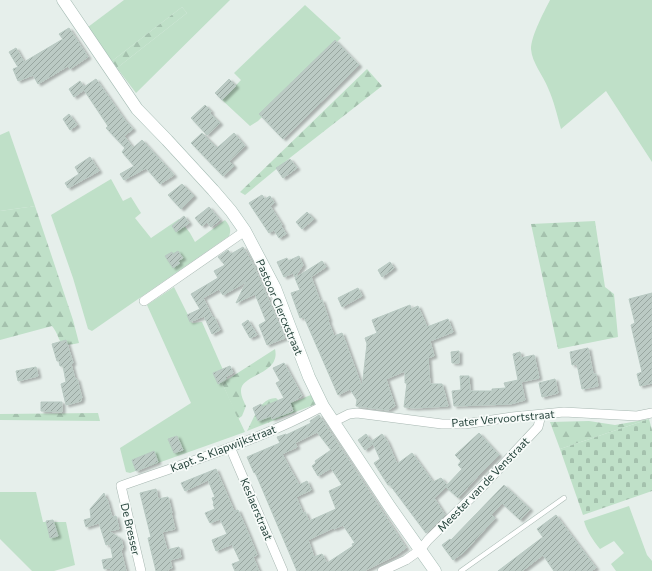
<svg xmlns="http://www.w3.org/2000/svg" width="652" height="571" viewBox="0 0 652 571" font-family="Commissioner,sans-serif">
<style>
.green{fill:#bfe0c8}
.forest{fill:url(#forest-firs)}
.cemetery{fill:url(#cemetery-stones)}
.building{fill:url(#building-hatch);stroke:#b8c9c2;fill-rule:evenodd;filter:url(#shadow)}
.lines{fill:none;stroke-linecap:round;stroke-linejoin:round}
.lane-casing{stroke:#a8b8b2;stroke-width:5.5}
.street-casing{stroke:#a8b8b2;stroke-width:10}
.secondary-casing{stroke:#a4bbb3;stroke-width:13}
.lane{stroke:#fff;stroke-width:4.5}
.street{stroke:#fff;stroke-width:9}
.secondary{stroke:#fff;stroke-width:12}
.labels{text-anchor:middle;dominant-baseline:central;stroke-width:3.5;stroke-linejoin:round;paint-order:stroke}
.street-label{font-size:11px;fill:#24423a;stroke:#f7fbf9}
</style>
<defs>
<pattern id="forest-firs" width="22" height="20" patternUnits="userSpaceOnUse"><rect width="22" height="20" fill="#bfe0c8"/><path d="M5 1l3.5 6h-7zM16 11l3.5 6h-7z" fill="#a4c1ad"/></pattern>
<pattern id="cemetery-stones" width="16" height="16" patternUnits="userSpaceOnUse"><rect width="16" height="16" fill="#bfe0c8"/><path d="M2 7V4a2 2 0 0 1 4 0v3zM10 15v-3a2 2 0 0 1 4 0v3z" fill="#a4c1ad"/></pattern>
<pattern id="building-hatch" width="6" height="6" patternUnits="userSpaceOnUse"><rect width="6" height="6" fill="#bbcac4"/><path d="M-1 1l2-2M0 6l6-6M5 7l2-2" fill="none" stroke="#98a6a0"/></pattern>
<filter id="shadow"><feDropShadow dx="3" dy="2" stdDeviation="1" flood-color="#0004"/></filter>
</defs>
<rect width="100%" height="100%" fill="#e6efeb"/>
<g class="green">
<polygon points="124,0 230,0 136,93 117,68 187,13 182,7 112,61 88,27"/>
<path d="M550,0h102v162l-46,-71 -45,38c-4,-14 -7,-28 -13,-41 -5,-13 -16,-25 -17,-39 0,-13 13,-37 19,-49z"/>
<polygon points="305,5 341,38 258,121 250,126 222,100 241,80 234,73"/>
<polygon points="9,131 35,206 0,211 0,135"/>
<path d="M111,179l12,22 8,-4 10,16 -6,5 16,20 28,-19 11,14 5,9 30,-22c4,5 7,9 4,16l-137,95 -4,-2 -15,-51 -22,-63z"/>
<polygon points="174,287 192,323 202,322 227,379 222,383 245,432 130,473 126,472 120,448 191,403 147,305"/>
<polygon points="0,492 36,492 43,522 66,522 75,565 54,571 32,571 0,539"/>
<path d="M629,506l18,49 5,6v10h-36l-5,-7 13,-11 -10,-12 -14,8c-7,-9 -13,-17 -16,-28z"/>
</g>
<g class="forest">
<polygon points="182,7 187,13 117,68 112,61"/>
<polygon points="367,69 382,86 291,157 245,195 240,192"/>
<path d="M35,206l38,114 6,23c-24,5 -16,-3 -27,-17l-52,14v-129z"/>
<polygon points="595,221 605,287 614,294 618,337 558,349 531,224"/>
<path d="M275,349c6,26 -35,25 -34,42 0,5 3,11 5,15l-4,10 -4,3 -16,-36z"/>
<path d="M311,395l5,9 -69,27c7,-13 13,-33 29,-33 9,11 24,1 35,-3z"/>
<polygon points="98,413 100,421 0,420 0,414"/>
<polygon points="649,419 560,449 550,422 589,421 615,425"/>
</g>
<polygon class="cemetery" points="649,419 652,430 652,491 583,515 560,449"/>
<g class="building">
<polygon points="69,28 88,57 70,69 68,66 38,84 33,75 18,81 13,69 18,67 9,52 16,48 24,62 63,39 59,34"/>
<polygon points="335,40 359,65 283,139 259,114"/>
<polygon points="96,79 124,119 133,129 124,136 133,148 142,140 174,175 160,184 146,168 124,180 120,174 134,166 122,152 125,148 106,128 108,126 84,90 74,97 69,89 80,81 84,87"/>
<polygon points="229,79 236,86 222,100 215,93"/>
<polygon points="205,105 211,111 210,113 220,123 207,135 191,118"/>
<polygon points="69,114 77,125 70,130 63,119"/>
<polygon points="202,133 217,148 234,133 245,146 229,161 234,166 223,176 191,143"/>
<polygon points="90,157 99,171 68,188 65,183 79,174 75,167"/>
<polygon points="290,159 297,168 283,178 276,168"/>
<polygon points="182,184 194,196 181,209 168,195"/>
<polygon points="262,195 265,199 270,196 274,203 270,206 282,225 281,226 286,234 279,238 274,230 269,233 249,203"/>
<polygon points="209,207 220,220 211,227 207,222 202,226 195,218"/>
<polygon points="307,212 314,219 302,229 296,222"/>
<polygon points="184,216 189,223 176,232 172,226"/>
<polygon points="243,247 254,266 285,338 267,345 259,325 266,321 255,294 236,303 246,282 223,295 219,289 203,298 213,318 214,317 220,330 212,334 204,316 190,322 187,315 200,309 191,294 218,278 214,271 225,265 218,257 228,250 231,254"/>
<polygon points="178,251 183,258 178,261 180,263 173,268 165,256 172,252 173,254"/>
<polygon points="299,256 303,265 295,277 293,273 284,277 277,262 287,258 288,261"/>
<polygon points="322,261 326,267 311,277 320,301 322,300 329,320 328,321 334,336 342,333 362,387 367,344 365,338 377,333 372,320 410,305 411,309 418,306 427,327 448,319 453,332 430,341 434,356 428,358 430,384 442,384 448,406 415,408 404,407 407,383 405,383 405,371 386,379 395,406 388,410 356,406 357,400 350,389 338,395 304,317 300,318 291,293 300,290 295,278"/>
<polygon points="390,262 394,268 382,277 378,270"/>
<polygon points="358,288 362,296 342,307 338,298"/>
<polygon points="652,293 652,383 640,386 637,374 642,372 631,325 635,323 629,299"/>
<polygon points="248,320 257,335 250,338 242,324"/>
<polygon points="66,340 73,363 71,364 75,379 77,379 82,398 81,398 81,401 66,405 61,384 66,382 63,366 60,366 59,361 57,361 52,344"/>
<polygon points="588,348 593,374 596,374 598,386 582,389 577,364 572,365 570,352"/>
<polygon points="459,351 459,363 452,363 451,352"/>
<polygon points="520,352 521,358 534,355 539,378 521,382 525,400 510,404 454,406 452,391 461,390 460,376 469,376 470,391 492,391 492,389 506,388 504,383 518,380 513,354"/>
<polygon points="284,363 302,396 290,403 293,411 272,419 271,416 258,421 253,408 261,404 262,407 284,398 276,383 280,381 273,368"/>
<polygon points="230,366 233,373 225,377 226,379 218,384 213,373"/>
<polygon points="36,367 38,376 18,381 16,371"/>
<polygon points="555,379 558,393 542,397 539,383"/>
<polygon points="41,402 62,402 62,412 41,411"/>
<path d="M319,415l87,133 -10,7 -32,16h-67l-42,-99 -1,1 -7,-16 33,-14 -3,-6 9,-3v1l25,-12 -1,-2zM317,432l14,18 -16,11 1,2 -4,3 6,10 13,-8 11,17 -13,6 7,18 -27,12 -4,-9 -2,1 -7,-16 15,-7 -4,-9 -8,4 -17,-31 15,-7 -2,-4zM343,525l12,18 -3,1 1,2 -26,17 -5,-9 -8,3 -6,-17 25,-12 1,1z"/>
<polygon points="479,433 499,455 477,477 458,498 446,487 434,498 445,515 426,533 390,485 388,485 374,463 380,459 372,441 382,434 387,441 397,464 412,453 433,482 441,478 447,485 462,469 458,465 461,461 455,455"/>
<polygon points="366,434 373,444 365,450 358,440"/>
<polygon points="177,436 183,450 174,453 168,439"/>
<polygon points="154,451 158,462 136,471 132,460"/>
<polygon points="216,469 234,511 238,510 248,533 257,555 253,557 259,571 235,571 232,564 240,561 232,544 216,551 212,540 227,534 220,519 210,523 205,513 215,509 213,504 214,503 212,498 215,497 208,480 185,491 181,483"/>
<polygon points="504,485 530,509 520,520 502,503 491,515 495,518 464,552 453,560 442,545 450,539 451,540"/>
<polygon points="156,489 158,499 168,497 172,513 171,513 175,529 162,532 167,550 179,547 181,557 170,560 172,568 168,569 168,571 156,571 148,538 151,537 140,493"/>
<polygon points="104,493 106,499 107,499 112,517 116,516 119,529 109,531 121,539 123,547 121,551 126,571 111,571 110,568 104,569 102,560 113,558 110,544 106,545 99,523 86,527 84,520 91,518 90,509"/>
<polygon points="556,515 596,568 591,571 554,571 543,555 522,571 498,571 543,537 537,529"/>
<polygon points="53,520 58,536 50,538 46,521"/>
</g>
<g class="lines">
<g class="lane-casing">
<polyline id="lane" points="461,571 564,498"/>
</g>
<g class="street-casing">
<g id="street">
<polyline points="144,301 245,231"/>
<polyline points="333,422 349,414 357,413 442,424 465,424 512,417 564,412 637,416 652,413"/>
<polyline points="230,447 283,571"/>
<path d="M141,571l-20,-85c68,-24 139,-46 202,-80"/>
<polyline points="382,571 406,560 420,550 428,540 482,487 538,427 541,415"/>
</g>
</g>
<g class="secondary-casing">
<polyline id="secondary" points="63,0 137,109 167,140 213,190 231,211 245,231 275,288 309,377 323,406 390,507 435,571"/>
</g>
<use href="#lane" class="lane"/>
<use href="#street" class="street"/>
<use href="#secondary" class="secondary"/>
</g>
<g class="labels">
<g class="street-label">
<text transform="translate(280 307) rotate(67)">Pastoor Clercxstraat</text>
<text transform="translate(503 418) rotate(-5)">Pater Vervoortstraat</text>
<text transform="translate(223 448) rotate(-21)">Kapt. S. Klapwijkstraat</text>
<text transform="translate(483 484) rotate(-46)">Meester van de Venstraat</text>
<text transform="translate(257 509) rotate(67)">Keslaerstraat</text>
<text transform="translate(131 529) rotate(77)">De Bresser</text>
</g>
</g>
</svg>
